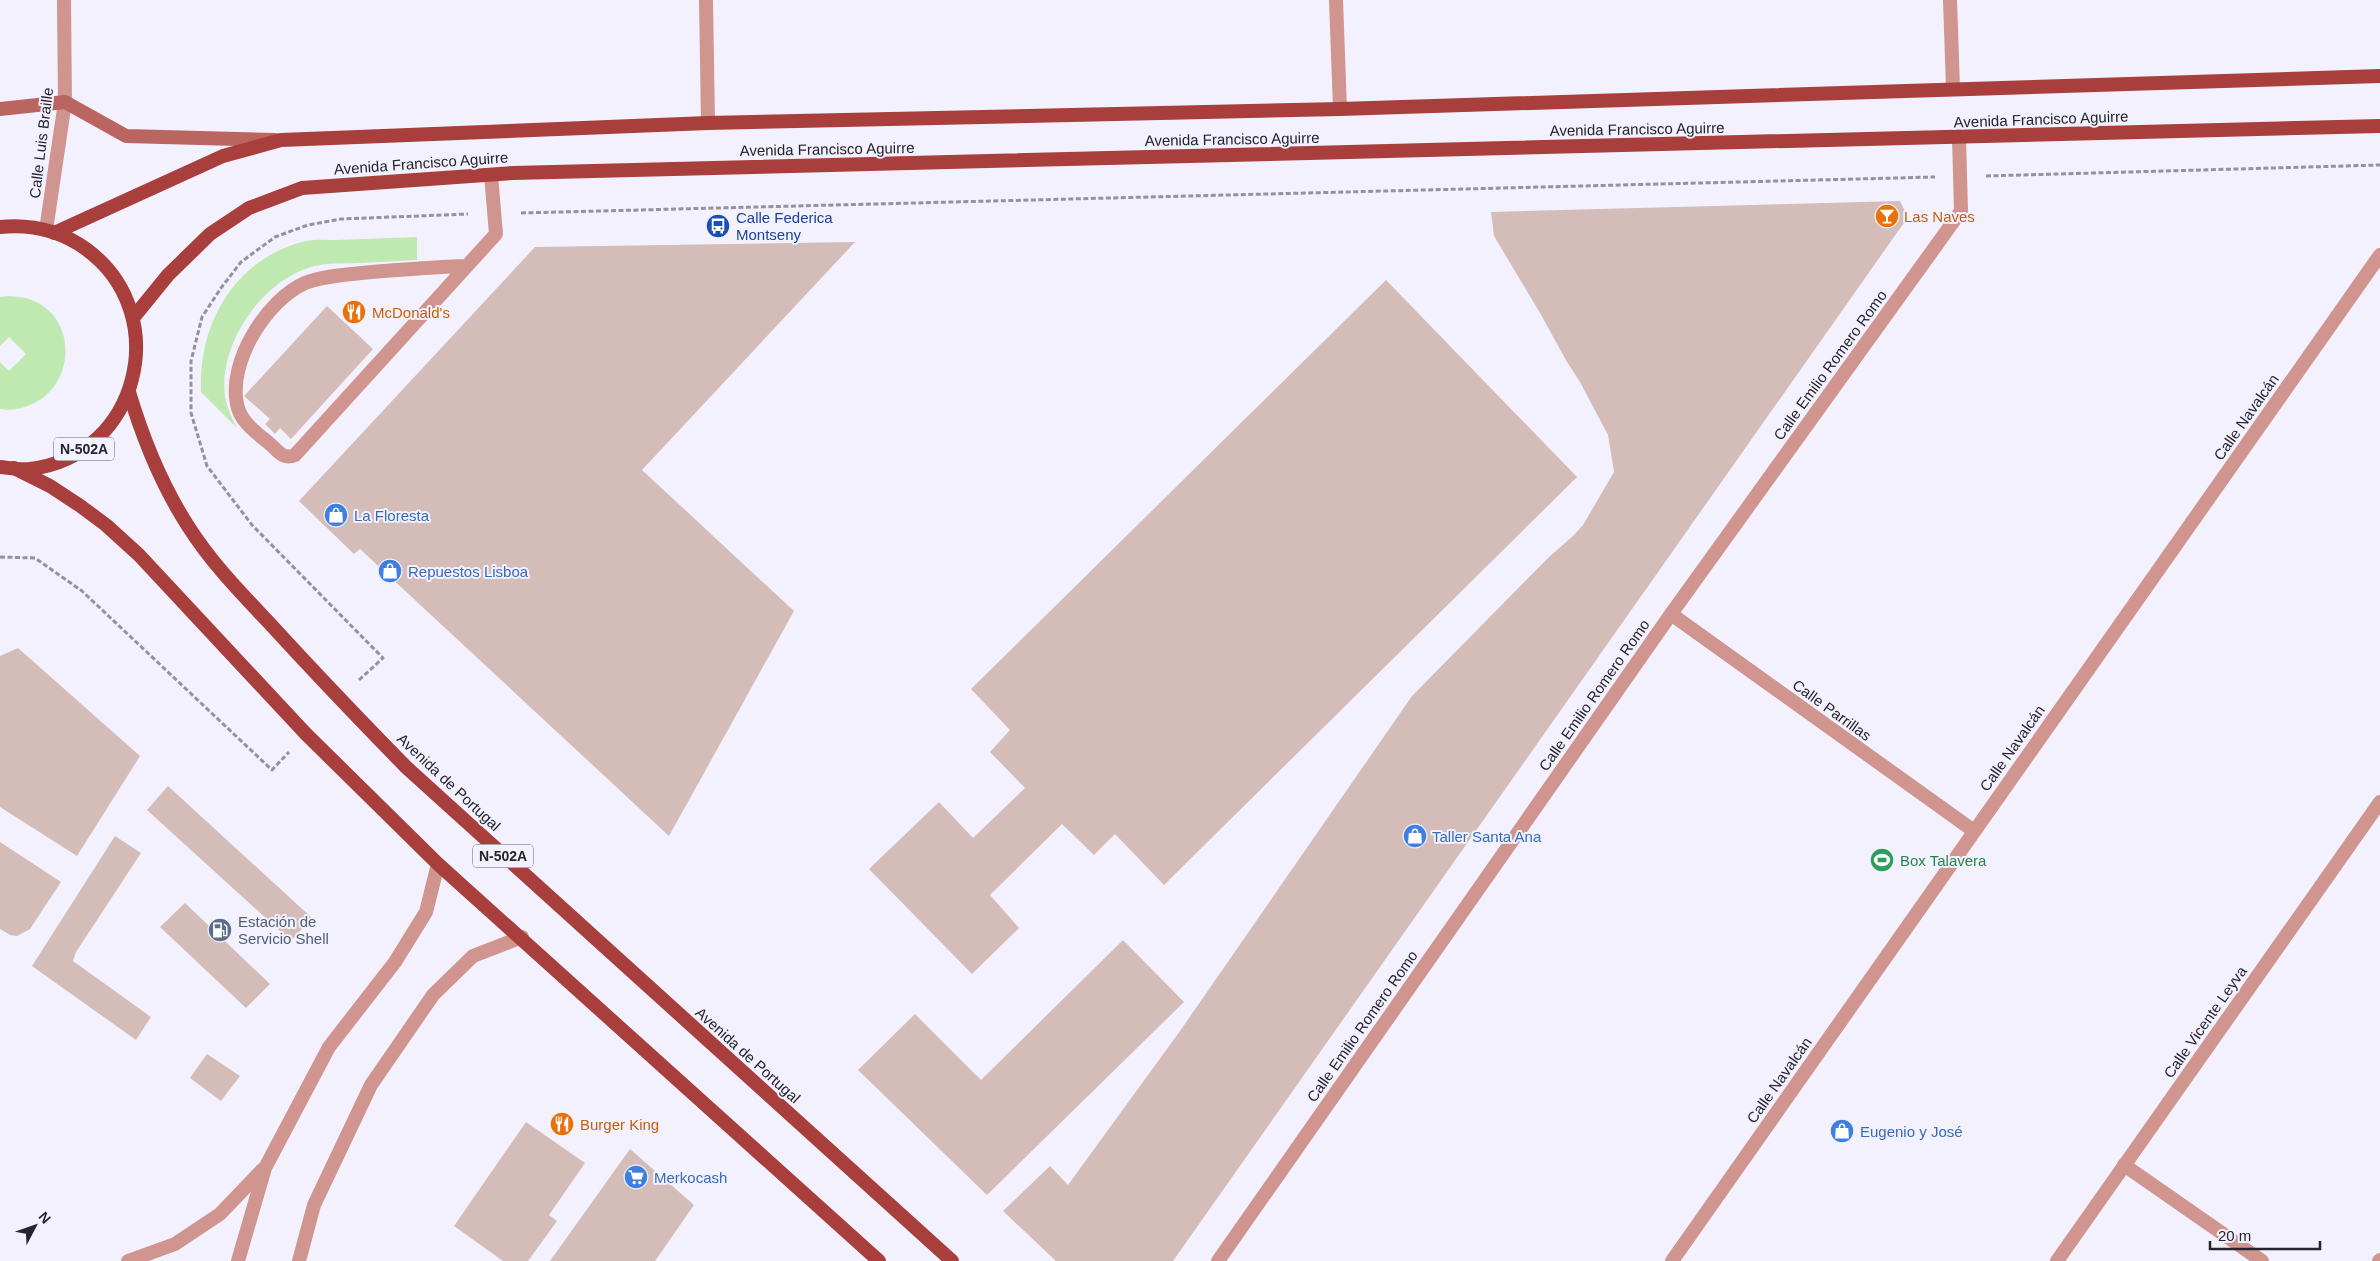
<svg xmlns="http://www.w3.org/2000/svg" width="2380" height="1261" viewBox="0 0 2380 1261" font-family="Helvetica,sans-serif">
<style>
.green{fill:#bfe9b0}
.building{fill:#d4bcb8}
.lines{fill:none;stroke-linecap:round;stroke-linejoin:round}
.path{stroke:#95929d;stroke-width:3;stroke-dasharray:5 2.5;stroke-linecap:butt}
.service{stroke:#d1958f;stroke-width:14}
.minor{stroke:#d1958f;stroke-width:14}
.secondary{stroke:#ba655f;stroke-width:14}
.primary{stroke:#a83f3c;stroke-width:14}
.labels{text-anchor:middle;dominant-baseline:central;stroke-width:4;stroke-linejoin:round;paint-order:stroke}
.shield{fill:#f4f1fe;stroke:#63616a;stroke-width:1}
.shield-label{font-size:14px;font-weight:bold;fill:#25232b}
.street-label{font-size:15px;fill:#25232b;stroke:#f4f1fe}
.food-label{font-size:15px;fill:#c56008;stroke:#f4f1fe;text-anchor:start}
.transit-label{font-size:15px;fill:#164399;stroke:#f4f1fe;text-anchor:start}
.shop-label{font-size:15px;fill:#366cbe;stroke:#f4f1fe;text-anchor:start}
.leisure-label{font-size:15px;fill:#27864d;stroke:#f4f1fe;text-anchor:start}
.service-label{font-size:15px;fill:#4e5e75;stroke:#f4f1fe;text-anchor:start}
</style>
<rect width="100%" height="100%" fill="#f4f1fe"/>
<g class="green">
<path d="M417,237v23c-19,1 -38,2 -57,3 -16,1 -33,-1 -49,4 -49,14 -93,77 -86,130 2,11 7,21 12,31l-36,-36c-3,-69 34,-134 105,-151 9,-2 21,-1 30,-1 27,-1 54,-2 81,-3z"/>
<path d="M10,296c6,1 14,1 19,3 50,17 47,88 1,106 -9,4 -21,6 -30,4v-47l9,9 17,-17 -17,-17 -9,9v-49z"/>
</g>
<g class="building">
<polygon points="1900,201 1908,217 1173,1261 1056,1261 1003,1211 1050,1166 1068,1185 1180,1031 1412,696 1549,557 1573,536 1583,525 1614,472 1608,435 1580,382 1567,362 1540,313 1494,236 1491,212"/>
<polygon points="855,242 642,470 794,611 669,836 360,549 354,554 299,501 535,247"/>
<polygon points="1386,280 1577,477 1164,885 1115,834 1094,855 1062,824 990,895 1019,928 972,974 869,869 939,802 973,838 1025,788 990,752 1010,730 971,689"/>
<polygon points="327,306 373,349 291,439 280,428 275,434 265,424 270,419 244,396"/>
<polygon points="18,648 140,756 77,856 0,807 0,656"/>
<polygon points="168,786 312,918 291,941 147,810"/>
<polygon points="115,836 141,853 76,952 73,961 151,1017 136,1040 32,966"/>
<polygon points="0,842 61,882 30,929 17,936 10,935 0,929"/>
<polygon points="185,903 270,984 246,1008 160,927"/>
<polygon points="1123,940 1184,1002 987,1195 858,1070 915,1014 981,1080"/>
<polygon points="207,1054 240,1076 221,1101 190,1078"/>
<polygon points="526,1122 585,1163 549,1215 557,1221 528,1261 503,1261 454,1226"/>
<polygon points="630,1149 694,1205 655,1261 550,1261"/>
</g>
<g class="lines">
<g class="path">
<polyline points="1986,176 2380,165"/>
<polyline points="521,213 1935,177"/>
<polyline points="0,557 35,558 82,591 272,770 289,752"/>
<polyline points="359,680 383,658 252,525 207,466 191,413 191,361 202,317 221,288 241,262 275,237 308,225 341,219 468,214"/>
</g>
<path class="service" d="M467,266c-35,1 -71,4 -106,7 -18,2 -38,3 -56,10 -38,17 -77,78 -68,121 3,18 20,29 33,40 8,7 13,16 25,11l201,-221 -5,-59"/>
<g class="minor">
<polyline points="706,0 708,123"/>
<polyline points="1336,0 1340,109"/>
<polyline points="1950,0 1953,88"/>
<polyline points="46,230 65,102 64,0"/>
<polyline points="1671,614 1974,831"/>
<polyline points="2124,1165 2262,1261"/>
<polyline points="128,1261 175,1244 220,1214 262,1170"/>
<polyline points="238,1261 265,1168 329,1047 395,962 426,912 438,864"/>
<polyline points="299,1261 314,1205 371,1085 433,995 473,956 522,937"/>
<polyline points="1218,1261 1671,614 1961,211 1959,138"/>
<polyline points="1672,1261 2380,255"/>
<polyline points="2057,1261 2380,802"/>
<polyline points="2379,1261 2380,1260"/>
</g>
<polyline class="secondary" points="0,109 65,102 126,136 275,140"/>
<g class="primary">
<path d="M0,227c31,-3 61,4 86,22 88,64 54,207 -56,220 -10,1 -20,-1 -30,-2"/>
<polyline points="54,233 223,156 281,140 708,123 1340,109 2380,76"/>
<polyline points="133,318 168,275 210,234 249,208 302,188 513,173 2380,126"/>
<path d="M129,392c14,47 32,92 59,134 24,38 55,69 85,101 44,48 88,94 133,140l546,494"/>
<polyline points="14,468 50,486 79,505 106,525 139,555 306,734 438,864 879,1261"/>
</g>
</g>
<defs>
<g id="bar-disc" transform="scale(1.25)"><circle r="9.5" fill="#e8710a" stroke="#f4f1fe"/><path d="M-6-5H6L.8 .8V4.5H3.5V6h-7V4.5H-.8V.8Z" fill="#fff"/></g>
<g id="bus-disc" transform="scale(1.25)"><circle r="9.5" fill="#1a4fb4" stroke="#f4f1fe"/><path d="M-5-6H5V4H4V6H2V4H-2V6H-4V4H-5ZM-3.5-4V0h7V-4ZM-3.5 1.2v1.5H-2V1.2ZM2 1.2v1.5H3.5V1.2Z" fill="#fff"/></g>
<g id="restaurant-disc" transform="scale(1.25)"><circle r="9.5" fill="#e8710a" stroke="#f4f1fe"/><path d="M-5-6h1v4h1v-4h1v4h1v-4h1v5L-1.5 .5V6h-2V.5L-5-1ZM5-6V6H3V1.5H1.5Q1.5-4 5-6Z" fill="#fff"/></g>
<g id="shop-disc" transform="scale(1.25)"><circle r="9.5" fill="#3f7fe0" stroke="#f4f1fe"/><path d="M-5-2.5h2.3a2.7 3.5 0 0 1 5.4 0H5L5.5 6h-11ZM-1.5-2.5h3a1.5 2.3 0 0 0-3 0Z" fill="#fff"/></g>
<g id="stadium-disc" transform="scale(1.25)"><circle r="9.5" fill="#2e9e5b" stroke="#f4f1fe"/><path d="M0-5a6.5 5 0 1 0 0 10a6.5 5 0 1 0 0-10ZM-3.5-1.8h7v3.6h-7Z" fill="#fff"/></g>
<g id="fuel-disc" transform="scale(1.25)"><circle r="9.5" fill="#5c6f8a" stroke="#f4f1fe"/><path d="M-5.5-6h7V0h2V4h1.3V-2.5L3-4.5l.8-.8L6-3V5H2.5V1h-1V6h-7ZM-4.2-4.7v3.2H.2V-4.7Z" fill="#fff"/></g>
<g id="supermarket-disc" transform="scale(1.25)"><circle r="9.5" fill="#3f7fe0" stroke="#f4f1fe"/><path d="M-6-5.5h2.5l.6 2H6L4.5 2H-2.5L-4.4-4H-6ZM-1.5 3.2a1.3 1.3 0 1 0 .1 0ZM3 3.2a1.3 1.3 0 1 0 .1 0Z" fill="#fff"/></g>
</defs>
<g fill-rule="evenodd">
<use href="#bar-disc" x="1887" y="216"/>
<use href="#bus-disc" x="718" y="226"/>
<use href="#restaurant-disc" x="354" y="312"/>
<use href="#shop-disc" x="336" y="515"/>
<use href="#shop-disc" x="390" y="571"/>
<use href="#shop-disc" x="1415" y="836"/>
<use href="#stadium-disc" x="1882" y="860"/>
<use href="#fuel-disc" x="220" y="930"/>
<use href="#restaurant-disc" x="562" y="1124"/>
<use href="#shop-disc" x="1842" y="1131"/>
<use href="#supermarket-disc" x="636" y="1177"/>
</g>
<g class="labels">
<g class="shield">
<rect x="54" y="437.5" width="60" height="23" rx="4"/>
<rect x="473" y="844.5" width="60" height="23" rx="4"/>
</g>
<g class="shield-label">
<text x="84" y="449">N-502A</text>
<text x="503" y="856">N-502A</text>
</g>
<g class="street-label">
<text transform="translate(2041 119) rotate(-2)">Avenida Francisco Aguirre</text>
<text transform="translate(1637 129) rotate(-1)">Avenida Francisco Aguirre</text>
<text transform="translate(1232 139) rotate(-1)">Avenida Francisco Aguirre</text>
<text transform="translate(41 143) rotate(-83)">Calle Luis Braille</text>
<text transform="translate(827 149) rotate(-1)">Avenida Francisco Aguirre</text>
<text transform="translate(421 163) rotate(-4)">Avenida Francisco Aguirre</text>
<text transform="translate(1830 365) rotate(-54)">Calle Emilio Romero Romo</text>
<text transform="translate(2246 417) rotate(-55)">Calle Navalcán</text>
<text transform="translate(1594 695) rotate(-55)">Calle Emilio Romero Romo</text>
<text transform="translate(1832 710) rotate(36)">Calle Parrillas</text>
<text transform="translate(2012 748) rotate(-55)">Calle Navalcán</text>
<text transform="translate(449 782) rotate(43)">Avenida de Portugal</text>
<text transform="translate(2205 1022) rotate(-55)">Calle Vicente Leyva</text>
<text transform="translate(1362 1026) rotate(-55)">Calle Emilio Romero Romo</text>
<text transform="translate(748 1055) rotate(42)">Avenida de Portugal</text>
<text transform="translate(1779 1080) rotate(-55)">Calle Navalcán</text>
</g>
<g class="food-label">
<text x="1904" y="216">Las Naves</text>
<text x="372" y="312">McDonald's</text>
<text x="580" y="1124">Burger King</text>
</g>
<g class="transit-label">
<text x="736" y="217">Calle Federica<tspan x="736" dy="17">Montseny</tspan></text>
</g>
<g class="shop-label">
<text x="354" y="515">La Floresta</text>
<text x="408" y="571">Repuestos Lisboa</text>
<text x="1432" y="836">Taller Santa Ana</text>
<text x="1860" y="1131">Eugenio y José</text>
<text x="654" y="1177">Merkocash</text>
</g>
<g class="leisure-label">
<text x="1900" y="860">Box Talavera</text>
</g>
<g class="service-label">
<text x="238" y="921">Estación de<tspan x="238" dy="17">Servicio Shell</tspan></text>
</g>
</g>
<g transform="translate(35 1226) rotate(49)" stroke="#f4f1fe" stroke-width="4" paint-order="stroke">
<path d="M0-4L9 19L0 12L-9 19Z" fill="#25232b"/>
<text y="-8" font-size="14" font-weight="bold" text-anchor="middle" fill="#25232b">N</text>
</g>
<path d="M2210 1241v8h110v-8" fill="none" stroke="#25232b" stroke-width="2.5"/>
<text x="2218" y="1241" font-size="15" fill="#25232b" stroke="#f4f1fe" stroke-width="4" paint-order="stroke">20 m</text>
</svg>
